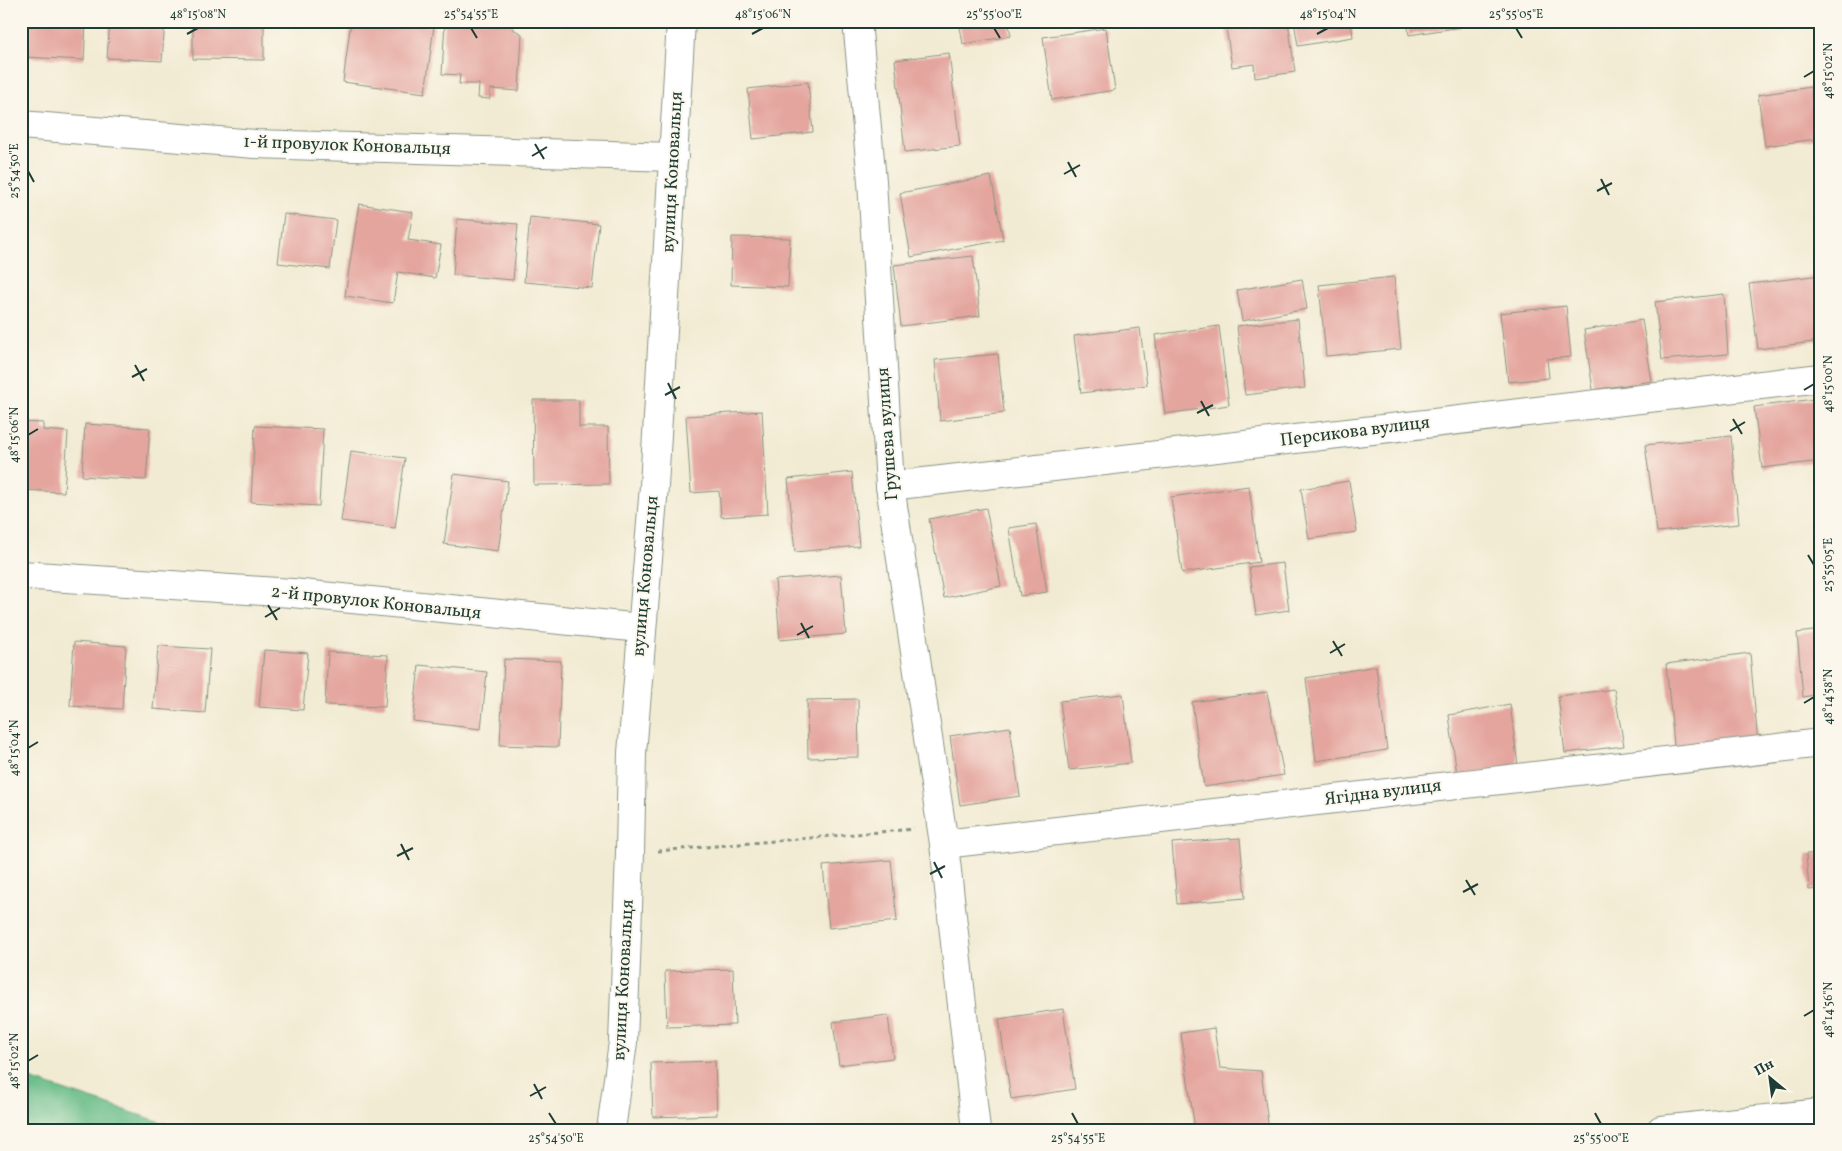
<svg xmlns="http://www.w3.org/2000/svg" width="1842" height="1151" viewBox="0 0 1842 1151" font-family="Vollkorn,serif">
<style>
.forest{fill:#6cbe8a;stroke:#467e5f}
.building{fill:#e4a59e}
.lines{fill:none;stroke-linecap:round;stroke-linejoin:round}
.minor-casing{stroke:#889484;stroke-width:30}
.path{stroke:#889484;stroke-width:3;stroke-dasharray:4 4;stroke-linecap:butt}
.minor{stroke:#fff;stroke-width:28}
.ticks{fill:none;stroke:#1f3d34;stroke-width:2}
.labels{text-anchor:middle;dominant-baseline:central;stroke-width:4;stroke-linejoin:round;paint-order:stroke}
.street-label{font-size:18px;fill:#1f3d34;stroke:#fbf7ec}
.neatline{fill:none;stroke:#1f3d34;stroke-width:2}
.ticks-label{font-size:12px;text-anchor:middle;fill:#1f3d34}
</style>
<rect width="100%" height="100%" fill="#fbf7ec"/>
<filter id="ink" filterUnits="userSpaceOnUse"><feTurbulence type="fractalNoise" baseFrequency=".02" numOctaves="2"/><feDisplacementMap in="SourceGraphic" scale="10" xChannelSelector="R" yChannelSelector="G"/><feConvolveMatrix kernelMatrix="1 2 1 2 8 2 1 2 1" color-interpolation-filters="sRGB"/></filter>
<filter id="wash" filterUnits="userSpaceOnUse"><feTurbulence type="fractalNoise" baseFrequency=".0096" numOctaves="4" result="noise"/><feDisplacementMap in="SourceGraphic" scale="20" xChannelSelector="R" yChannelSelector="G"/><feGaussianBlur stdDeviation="1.12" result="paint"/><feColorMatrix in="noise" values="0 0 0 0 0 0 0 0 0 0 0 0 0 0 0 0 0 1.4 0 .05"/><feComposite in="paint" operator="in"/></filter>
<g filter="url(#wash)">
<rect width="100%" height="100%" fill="#f2ebd3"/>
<polygon class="forest" points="21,1076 185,1130 21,1130"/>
<g id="blocks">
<g class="building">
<polygon points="24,21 86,21 84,60 22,57"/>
<polygon points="110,21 165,21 162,61 107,58"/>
<polygon points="193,21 264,21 264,60 193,59"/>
<polygon points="351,21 394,21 434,26 425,93 343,82"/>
<polygon points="445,21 514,21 513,29 522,34 519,91 490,89 490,99 478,98 479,84 459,84 460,75 442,74"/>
<polygon points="959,21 1008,21 1011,36 963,44"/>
<polygon points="1225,21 1288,21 1295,72 1255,78 1254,64 1232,67"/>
<polygon points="1294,21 1351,21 1353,37 1298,46"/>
<polygon points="1407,21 1460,21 1461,27 1409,35"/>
<polygon points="1106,28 1115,90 1052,100 1043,37"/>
<polygon points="949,53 960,146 905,152 895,60"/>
<polygon points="808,82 813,132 753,139 748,89"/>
<polygon points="1811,87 1816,139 1765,146 1758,95"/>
<polygon points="991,176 1003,240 911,257 900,193"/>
<polygon points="359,204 413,212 408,240 441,245 435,278 398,272 393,303 345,296"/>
<polygon points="284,214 336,220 330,269 278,263"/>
<polygon points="530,217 599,224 592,288 524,282"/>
<polygon points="457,219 518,224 513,280 453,275"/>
<polygon points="732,237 790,238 788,287 731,285"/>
<polygon points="973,256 980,316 901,326 894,265"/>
<polygon points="1821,275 1821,341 1758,349 1749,284"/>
<polygon points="1394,277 1401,349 1326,356 1319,285"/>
<polygon points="1302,279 1307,309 1242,321 1237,290"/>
<polygon points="1724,294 1728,354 1662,360 1655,302"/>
<polygon points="1566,306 1571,357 1547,359 1549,378 1508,382 1500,313"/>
<polygon points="1298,319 1305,388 1245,395 1237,326"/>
<polygon points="1642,320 1652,381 1593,390 1584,330"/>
<polygon points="1219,326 1229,405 1165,414 1155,335"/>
<polygon points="1140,328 1147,385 1081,393 1074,336"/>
<polygon points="998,354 1004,413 940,421 935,360"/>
<polygon points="1814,399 1821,461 1762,468 1754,407"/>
<polygon points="533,400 579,400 579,427 608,427 609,484 534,485"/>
<polygon points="762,411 768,514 721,517 719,491 691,493 686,416"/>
<polygon points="21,422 43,423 43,430 68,432 64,492 21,490"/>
<polygon points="85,424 150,428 146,480 82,476"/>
<polygon points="255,426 323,429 319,506 251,502"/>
<polygon points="1731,436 1739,524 1657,532 1645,445"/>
<polygon points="351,451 405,458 395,528 341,521"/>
<polygon points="852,472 859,546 795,552 788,479"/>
<polygon points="454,474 508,481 498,551 444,544"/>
<polygon points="1349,481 1357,532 1309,539 1301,489"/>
<polygon points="1249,486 1259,562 1182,573 1171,497"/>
<polygon points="986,508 1001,586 944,598 929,519"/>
<polygon points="1036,524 1047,592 1020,596 1009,528"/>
<polygon points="1283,563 1289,610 1256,615 1249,567"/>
<polygon points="841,575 846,634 780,640 775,580"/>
<polygon points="1821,630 1821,694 1803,697 1797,633"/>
<polygon points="74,642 126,646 122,709 70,706"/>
<polygon points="158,646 210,649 205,713 153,709"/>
<polygon points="264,650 308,653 303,710 259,707"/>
<polygon points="328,652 388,655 385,707 325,705"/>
<polygon points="1750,653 1758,744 1675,754 1666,664"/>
<polygon points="504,659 561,661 558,747 500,745"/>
<polygon points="419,665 487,672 481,729 413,721"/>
<polygon points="1376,666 1387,750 1316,761 1306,678"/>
<polygon points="1614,689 1624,746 1565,753 1558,696"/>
<polygon points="1267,692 1284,775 1204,787 1192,702"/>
<polygon points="1123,694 1131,763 1069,770 1060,701"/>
<polygon points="858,699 859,757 808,758 807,700"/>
<polygon points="1510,704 1518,766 1457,775 1449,715"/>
<polygon points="1010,727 1020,796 960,805 950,736"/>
<polygon points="1240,838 1245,898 1177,904 1172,843"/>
<polygon points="1821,853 1821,889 1809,890 1806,854"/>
<polygon points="891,860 897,921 829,928 823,866"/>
<polygon points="733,969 735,1025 667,1027 665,971"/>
<polygon points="1063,1009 1075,1089 1011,1099 999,1019"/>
<polygon points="888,1015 893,1058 839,1065 833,1022"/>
<polygon points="1214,1028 1220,1068 1261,1071 1269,1130 1195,1130 1181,1033"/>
<polygon points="715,1061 717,1115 653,1117 651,1063"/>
</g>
</g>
</g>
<g filter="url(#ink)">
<use href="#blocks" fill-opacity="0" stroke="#889484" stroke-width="1"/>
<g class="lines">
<g class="minor-casing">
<g id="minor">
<polyline points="857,21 872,181 890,486 944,844 976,1130"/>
<polyline points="21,125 255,144 674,157"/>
<polyline points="890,486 1821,378"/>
<polyline points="21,575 292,593 641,628"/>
<polyline points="944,844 1821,743"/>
<polyline points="611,1130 623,1042 630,853 632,753 654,486 681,21"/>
<polyline points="1661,1130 1821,1113"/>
</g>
</g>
<polyline class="path" points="658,851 914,829"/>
<use href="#minor" class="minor"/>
</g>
</g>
<path class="ticks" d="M471,28l6,10M994,28l6,10M1516,28l6,10M187,34l11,-6M752,34l11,-6M1317,34l11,-6M1804,77l10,-6M535,144l9,15M532,156l15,-9M1068,162l8,15M28,171l6,11M1064,174l16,-9M1601,179l8,16M1597,191l15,-8M135,365l9,16M132,377l15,-8M668,383l8,16M1804,390l10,-6M665,395l15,-8M1201,401l8,15M1197,413l16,-8M1733,419l9,15M1730,431l15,-9M28,435l10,-6M1808,555l6,10M268,605l9,15M265,617l15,-9M801,623l8,15M797,635l16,-9M1333,641l9,15M1330,653l15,-9M1804,703l10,-6M28,748l10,-6M401,844l8,16M397,856l16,-8M934,862l8,16M930,874l15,-8M1466,880l9,15M1463,892l15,-8M1804,1016l10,-6M28,1061l10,-6M534,1084l8,15M530,1096l16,-9M549,1113l7,11M1072,1113l6,11M1595,1113l6,11"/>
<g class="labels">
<g class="street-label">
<text transform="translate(347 146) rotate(2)">1-й провулок Коновальця</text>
<text transform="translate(673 172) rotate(-87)">вулиця Коновальця</text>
<text transform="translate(1355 432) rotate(-7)">Персикова вулиця</text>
<text transform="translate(888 434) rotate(-94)">Грушева вулиця</text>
<text transform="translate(646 576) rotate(-85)">вулиця Коновальця</text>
<text transform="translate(376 603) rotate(6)">2-й провулок Коновальця</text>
<text transform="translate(1383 793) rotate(-7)">Ягідна вулиця</text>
<text transform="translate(624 980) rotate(-87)">вулиця Коновальця</text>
</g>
</g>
<rect width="1842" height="1151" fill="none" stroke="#fbf7ec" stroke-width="55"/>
<g transform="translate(1770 1078) rotate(331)" stroke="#fbf7ec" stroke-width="4" paint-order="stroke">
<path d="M0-4L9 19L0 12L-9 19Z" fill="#1f3d34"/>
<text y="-8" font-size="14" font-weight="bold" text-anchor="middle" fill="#1f3d34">Пн</text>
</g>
<rect x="28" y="28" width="1786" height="1096" class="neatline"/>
<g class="ticks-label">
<text x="198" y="18">48°15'08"N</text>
<text x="471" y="18">25°54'55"E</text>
<text x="763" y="18">48°15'06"N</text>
<text x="994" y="18">25°55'00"E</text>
<text x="1328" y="18">48°15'04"N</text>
<text x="1516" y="18">25°55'05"E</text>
<text transform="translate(1828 71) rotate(-90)" y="4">48°15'02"N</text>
<text transform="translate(14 171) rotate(-90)" y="4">25°54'50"E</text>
<text transform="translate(1828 384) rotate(-90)" y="4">48°15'00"N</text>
<text transform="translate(14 435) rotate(-90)" y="4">48°15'06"N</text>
<text transform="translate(1828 565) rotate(-90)" y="4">25°55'05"E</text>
<text transform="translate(1828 697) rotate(-90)" y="4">48°14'58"N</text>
<text transform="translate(14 748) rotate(-90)" y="4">48°15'04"N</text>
<text transform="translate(1828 1010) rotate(-90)" y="4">48°14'56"N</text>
<text transform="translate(14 1061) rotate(-90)" y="4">48°15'02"N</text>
<text x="556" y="1142">25°54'50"E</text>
<text x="1078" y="1142">25°54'55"E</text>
<text x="1601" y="1142">25°55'00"E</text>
</g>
</svg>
